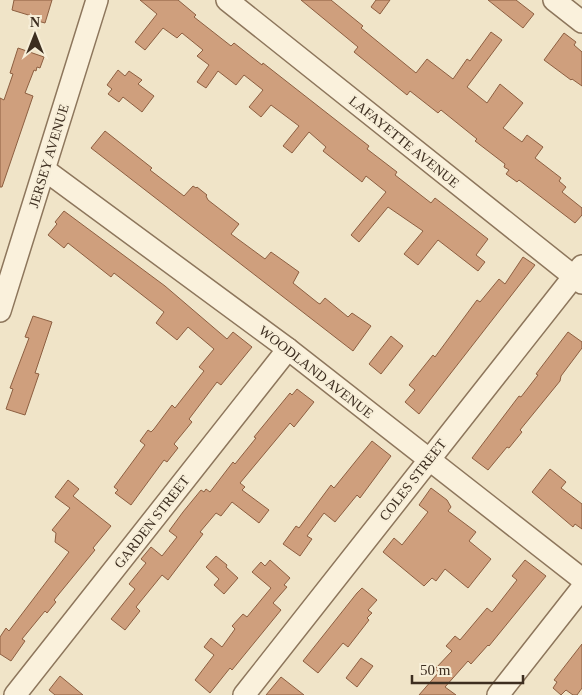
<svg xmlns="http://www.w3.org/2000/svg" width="582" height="695" viewBox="0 0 582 695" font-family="Georgia,serif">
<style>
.building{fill:#cf9f7d;stroke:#8d5f41}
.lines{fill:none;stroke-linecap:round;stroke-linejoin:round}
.minor-casing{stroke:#8d765c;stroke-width:24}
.minor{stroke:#faf1dc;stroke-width:21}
.labels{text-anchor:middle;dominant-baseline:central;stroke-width:4;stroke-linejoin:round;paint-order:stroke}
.street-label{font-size:14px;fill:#3d2e20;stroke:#f7eed8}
</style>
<rect width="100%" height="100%" fill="#f0e4c8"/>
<g class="building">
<polygon points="14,0 52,0 45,23 34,20 35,17 12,10"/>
<polygon points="140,0 178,0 196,15 194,17 231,46 234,43 262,65 263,63 369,146 367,149 397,172 395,175 431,203 435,198 488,239 476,255 485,262 478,271 438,240 418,265 404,254 423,231 388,207 359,242 351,235 386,192 366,176 362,182 323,151 326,147 309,132 292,153 283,146 299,126 271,105 261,117 249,107 263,90 244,75 236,85 218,71 206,88 197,82 209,65 197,56 203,50 182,33 177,38 163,28 145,50 135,42 157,14"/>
<polygon points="301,0 331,0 363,26 361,28 416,73 427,59 453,79 467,59 470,61 491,32 502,40 467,87 487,103 500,84 523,103 503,128 522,142 527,135 543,147 535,158 561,178 559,181 566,187 562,192 582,208 582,215 575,223 519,180 517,182 506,174 509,170 504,167 505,164 475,141 477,139 441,110 438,113 410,91 407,95 354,52 358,47"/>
<polygon points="376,0 390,0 380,14 371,7"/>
<polygon points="488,0 516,0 534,14 523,28"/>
<polygon points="564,33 576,42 574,45 582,52 582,86 572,79 571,80 544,60"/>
<polygon points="18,48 44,57 40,68 37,67 36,71 34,70 25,93 33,96 2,187 0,187 0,98 4,100 13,74 10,73"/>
<polygon points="118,70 125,76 129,71 142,80 138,84 154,96 142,112 123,97 119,102 108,94 112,89 107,85"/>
<polygon points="105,131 152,168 150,170 184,196 193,186 196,188 197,187 207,195 206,196 208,200 239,224 231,234 265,259 271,252 299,272 293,283 318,303 320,304 325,298 348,317 352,313 371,326 353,351 91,148"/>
<polygon points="64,211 165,286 227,339 233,332 252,347 221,385 217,382 189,419 192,422 174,444 178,448 167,462 164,460 131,505 115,493 118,490 114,487 145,445 140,441 148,430 151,432 154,429 172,405 175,408 204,371 199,367 214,349 188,327 177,340 156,323 164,312 114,273 111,277 68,243 64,248 48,235 57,224 55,222"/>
<polygon points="523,257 535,265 419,414 405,402 415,390 409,385 433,355 435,357 477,300 480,302 499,279 505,284"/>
<polygon points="33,316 52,322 35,373 39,374 25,415 6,409 13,389 10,388 29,338 25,337"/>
<polygon points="568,332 582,342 582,348 561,376 560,381 520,430 522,432 509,448 507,447 488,470 472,458 519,396 521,397 538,375 536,374"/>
<polygon points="391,336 403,346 381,374 369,364"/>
<polygon points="297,389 314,402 294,427 290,423 240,483 245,487 242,490 269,510 259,523 232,502 221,516 216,513 200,532 203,534 168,580 162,575 136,607 140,611 125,630 111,619 135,589 129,584 146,563 141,559 151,547 162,556 177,537 169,531 183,512 201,490 204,492 206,489 210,492 233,462 235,464 256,438 254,437 290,393 292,395"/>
<polygon points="372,441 391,456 360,498 357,495 335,522 324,513 307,536 312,539 300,556 283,544 296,526 299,528 331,485 334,488"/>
<polygon points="550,469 566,482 561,488 582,504 582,529 575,524 573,527 532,492"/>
<polygon points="68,480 79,489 73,496 111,526 93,548 95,550 54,600 56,602 47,613 45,611 22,639 25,641 11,661 0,654 0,637 6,628 9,631 69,552 55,542 56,533 52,530 70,508 55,497"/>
<polygon points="431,488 447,500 451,507 448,511 476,532 469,541 491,559 468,588 445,569 436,581 432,578 424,586 383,552 394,538 402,545 428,512 419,505"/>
<polygon points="216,556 227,565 226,567 238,578 224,594 214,585 219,579 206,567"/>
<polygon points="270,560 290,578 284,585 287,587 273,603 281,610 232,670 230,668 210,693 195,680 214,655 204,647 211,638 222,647 235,629 232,626 243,614 247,617 271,588 252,572 261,562 265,566"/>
<polygon points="525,560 546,576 489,646 488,645 471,664 468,661 445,687 456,695 419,695 439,672 435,669 452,651 446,646 455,636 460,640 487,608 492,612 517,580 512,576"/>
<polygon points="362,588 377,600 368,610 372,613 367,618 369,620 348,647 343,643 318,673 303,661 357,593"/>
<polygon points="582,644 582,688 577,695 573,695 566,690 561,695 553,688 557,682 554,680"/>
<polygon points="361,658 373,666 357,687 346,678"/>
<polygon points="60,676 83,695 55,695 49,690"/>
<polygon points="281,677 304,695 266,695"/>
</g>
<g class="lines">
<g class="minor-casing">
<g id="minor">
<polyline points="227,0 582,283"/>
<polyline points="554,0 582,22"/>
<polyline points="45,170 288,349 582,579"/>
<polyline points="0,311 97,0"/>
<polyline points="15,695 288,349"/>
<polyline points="244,695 582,266"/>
<polyline points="498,695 582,588"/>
</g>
</g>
<use href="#minor" class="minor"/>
</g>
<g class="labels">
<g class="street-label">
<text transform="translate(404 142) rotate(39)">LAFAYETTE AVENUE</text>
<text transform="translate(49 156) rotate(-73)">JERSEY AVENUE</text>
<text transform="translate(316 372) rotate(38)">WOODLAND AVENUE</text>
<text transform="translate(413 480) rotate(-52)">COLES STREET</text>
<text transform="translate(152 522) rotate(-52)">GARDEN STREET</text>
</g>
</g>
<g transform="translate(35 35)" stroke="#f7eed8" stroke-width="4" paint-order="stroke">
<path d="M0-4L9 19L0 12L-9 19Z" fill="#3d2e20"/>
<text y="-8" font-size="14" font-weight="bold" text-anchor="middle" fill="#3d2e20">N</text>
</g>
<path d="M412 675v8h111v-8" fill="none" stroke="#3d2e20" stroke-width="2.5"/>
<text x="420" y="675" font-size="15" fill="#3d2e20" stroke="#f7eed8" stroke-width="4" paint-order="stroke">50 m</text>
</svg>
